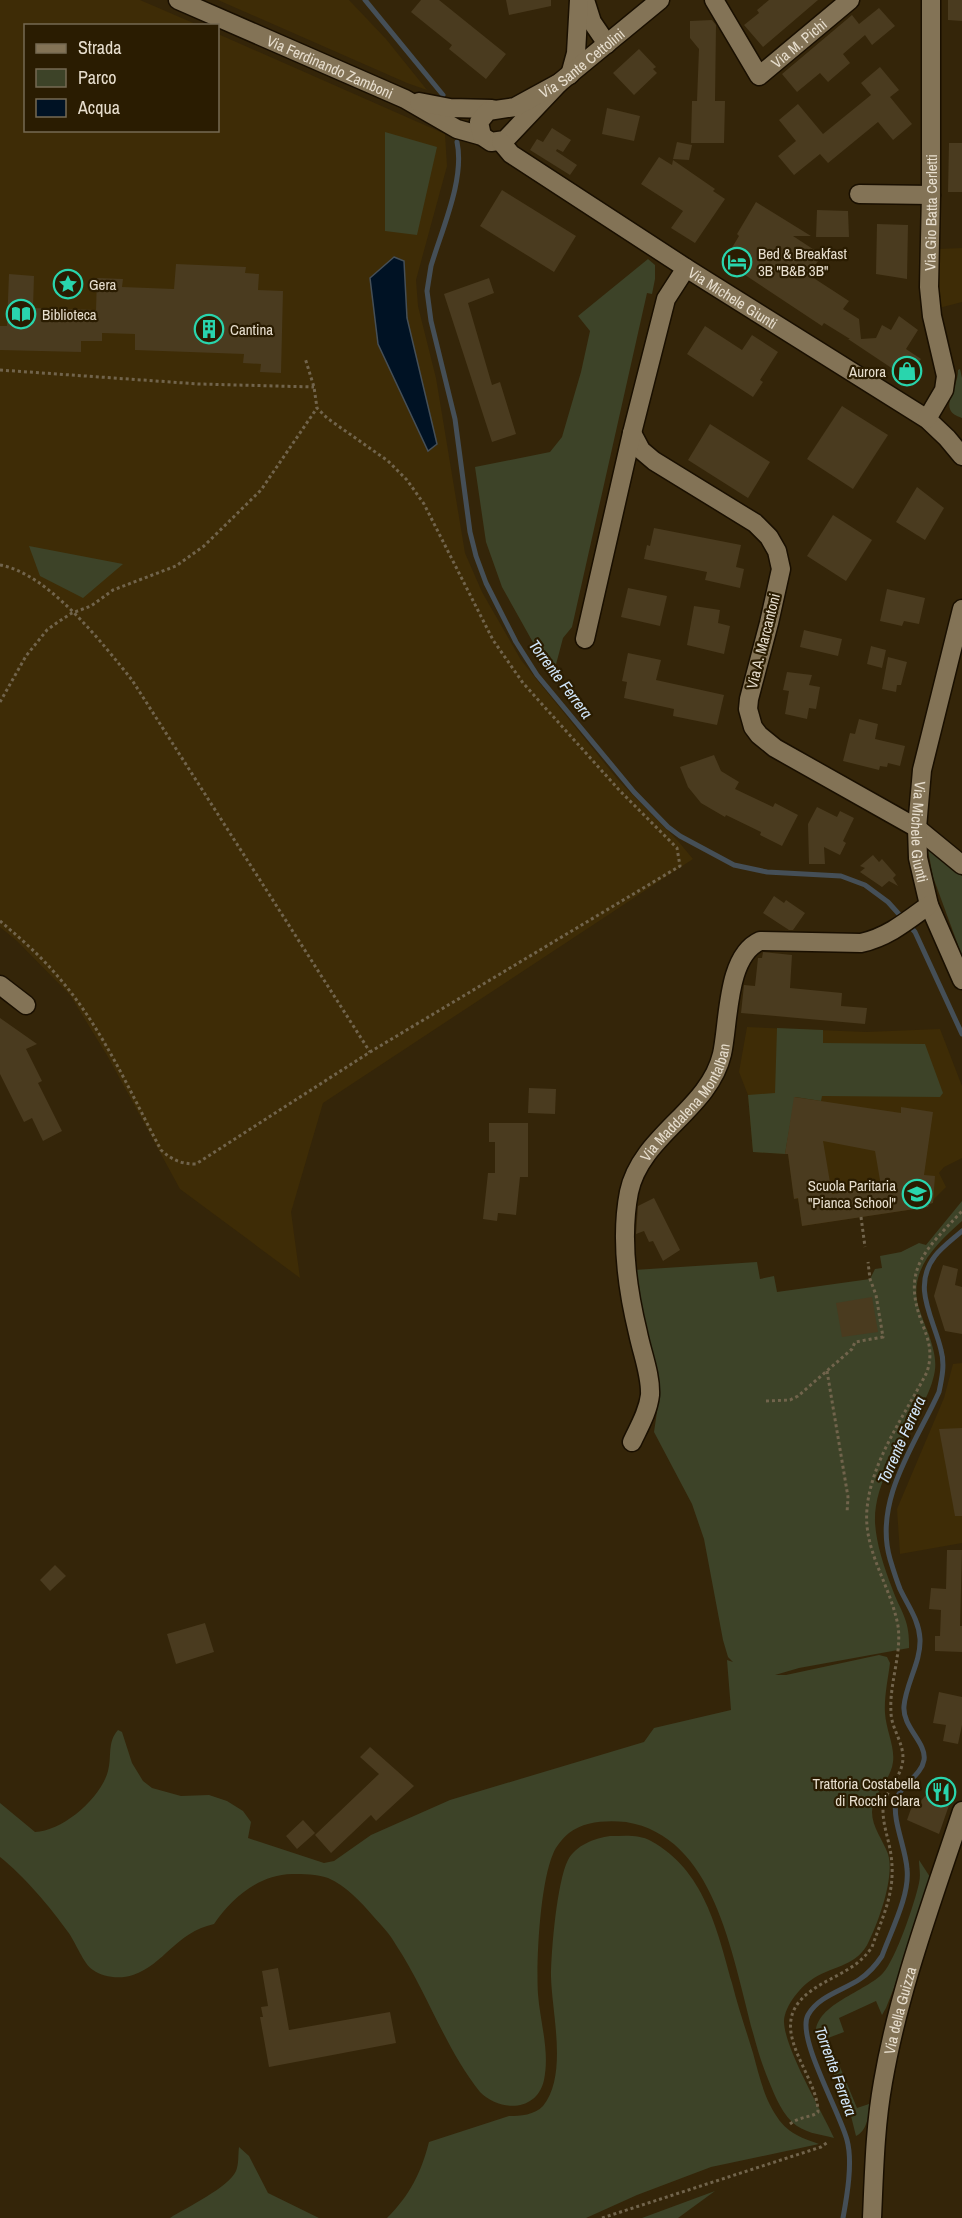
<svg xmlns="http://www.w3.org/2000/svg" width="962" height="2218" viewBox="0 0 962 2218" font-family="'Archivo Narrow',sans-serif">
<style>
.built{fill:#3e2c06}
.green{fill:#3d4328}
.water{fill:#001224;stroke:#454f57;stroke-width:1.5}
.lines{fill:none;stroke-linecap:round;stroke-linejoin:round}
.stream{stroke:#454f57;stroke-width:5}
.building{fill:#4a3b1f;fill-rule:evenodd}
.minor-casing{stroke:#190f00;stroke-width:21}
.path{stroke:#71644c;stroke-width:3;stroke-dasharray:3 3;stroke-linecap:butt}
.minor{stroke:#837356;stroke-width:18}
.labels{text-anchor:middle;dominant-baseline:central;stroke-width:4.5;stroke-linejoin:round;paint-order:stroke}
.street-label{font-size:15px;fill:#e7dece;stroke:#2a1c01}
.poi-label{font-size:15px;fill:#e7dece;stroke:#2a1c01;text-anchor:start}
.water-label{font-size:16px;font-style:italic;fill:#d2e7fb;stroke:#2a1c01}
</style>
<rect width="100%" height="100%" fill="#342509"/>
<g class="built">
<polygon points="0,0 140,0 198,25 26,26 26,130 218,130 218,34 445,134 447,166 416,280 418,306 436,378 465,553 482,592 521,660 619,781 678,841 693,859 323,1103 291,1212 300,1278 180,1189 108,1057 70,995 17,941 0,927"/>
<polygon points="218,0 349,0 386,39 427,90 407,83"/>
<polygon points="962,248 962,302 939,308 939,249"/>
<polygon points="747,1027 866,1032 940,1029 962,1086 962,1158 944,1167 939,1173 946,1187 934,1199 933,1203 929,1204 928,1207 802,1226 798,1199 794,1199 788,1154 753,1152 748,1095 739,1072"/>
<polygon points="962,1363 962,1543 900,1554 897,1509 944,1398 953,1364"/>
</g>
<g class="green">
<polygon points="385,132 437,147 417,235 385,231"/>
<polygon points="648,259 655,265 655,279 652,294 647,293 572,627 563,638 554,672 549,671 502,587 486,542 475,467 550,452 562,437 581,372 590,331 578,316"/>
<path d="M960,369l2,9v40c-26,-8 -4,-27 -4,-48z"/>
<polygon points="29,546 123,564 83,598 40,576"/>
<polygon points="928,850 962,876 962,956 933,877"/>
<polygon points="777,1028 823,1030 823,1043 925,1044 943,1093 940,1097 822,1096 821,1101 795,1097 785,1154 753,1152 748,1095 775,1093"/>
<path d="M962,1201v20c-24,22 -53,47 -44,84 3,10 7,20 11,30 5,16 9,28 4,44 -3,12 -9,23 -15,33 -17,34 -44,71 -43,110 1,21 9,45 17,66 9,25 18,31 17,60l-110,20 -24,7h11l93,-20 8,2 3,6c-2,16 -6,34 -5,50 1,17 10,33 8,49 -2,18 -20,31 -21,50 0,15 11,28 16,42 7,22 -9,67 -19,87 -11,25 -34,24 -55,37 -13,8 -29,27 -30,43 0,27 38,90 50,117 -16,-4 -30,-5 -42,-16 -13,-13 -19,-31 -26,-48 -31,-78 -36,-235 -140,-252 -18,-2 -42,-1 -57,11 -6,5 -13,13 -16,21 -13,30 -17,107 -15,140 2,28 12,57 6,86 -7,32 -44,32 -64,12 -35,-44 -53,-100 -84,-147 -6,-11 -15,-20 -23,-29 -12,-14 -27,-30 -45,-38 -11,-4 -25,-4 -36,-4 -34,1 -60,24 -78,50 -39,9 -49,40 -81,51 -12,4 -29,3 -40,-5 -9,-5 -18,-29 -25,-38 -17,-24 -45,-57 -68,-75v-54l35,29c28,-1 66,-34 73,-61 4,-14 -1,-29 10,-41l4,2 10,31 11,18 9,7 29,8 28,-1 18,6 16,10 8,11 -3,16 76,25 10,-2 37,-26 79,-35 194,-58 10,-14 77,-18 -4,-50 6,2 -5,-5 -5,-17 -19,-101 -12,-35 -38,-72 4,-27 -1,-15 -23,-120 123,-8 3,17 14,-3 3,16 93,-13 5,-10 7,-1 -2,-12 21,-4 18,-9 7,2z"/>
<path d="M610,1836c14,0 29,-2 41,5 53,29 66,88 81,142 6,24 14,47 21,70 5,18 9,36 17,52 13,25 23,30 49,39l-108,23 -74,28 -51,23h-199c23,-23 34,-45 42,-76l80,-26c11,0 26,-1 34,-10 25,-31 9,-92 8,-129 0,-25 6,-96 17,-117 8,-15 27,-22 42,-24z"/>
<path d="M919,1860l11,17 -25,83 -19,48 -4,7 -6,-14 -37,17 5,14 -16,6 29,70 12,-4 1,2c-2,11 -3,25 -14,30l-8,-32 -32,-68c-4,-31 50,-44 67,-63 13,-14 32,-71 36,-90 2,-8 0,-16 0,-23z"/>
<path d="M239,2147l10,9 19,37 51,25h-149c17,-11 58,-30 66,-47 3,-7 2,-17 3,-24z"/>
<polygon points="715,2191 678,2218 642,2218"/>
</g>
<polygon class="water" points="394,257 404,261 407,318 437,444 428,451 378,344 370,278"/>
<g class="lines">
<g class="stream">
<polyline points="365,0 443,95"/>
<path d="M457,142c8,37 -15,87 -26,124l-4,25 4,30 24,98 15,113 6,24 10,27 30,59 21,33 97,117 34,35 12,9 54,29 33,7 74,4 24,9 23,17 27,30 47,102"/>
<path d="M843,2218c4,-22 10,-56 4,-78 -7,-28 -51,-103 -39,-125 10,-19 36,-25 52,-36 9,-6 16,-14 22,-23 9,-25 28,-61 25,-87 -1,-20 -15,-49 -11,-68 4,-17 25,-24 28,-41 3,-17 -22,-33 -20,-54 2,-23 17,-44 16,-67 -1,-19 -12,-33 -20,-50 -4,-10 -7,-20 -10,-30 -17,-59 26,-116 49,-167 3,-14 6,-28 2,-42 -7,-31 -30,-63 -6,-94 7,-9 18,-17 27,-25"/>
</g>
</g>
<g class="building">
<polygon points="421,0 439,0 506,54 486,79 449,49 452,45 411,12"/>
<polygon points="506,0 551,0 551,6 509,15"/>
<polygon points="769,0 818,0 763,47 744,25 759,13 757,10"/>
<polygon points="948,0 962,0 962,21 948,20"/>
<polygon points="879,8 895,26 872,45 865,35 843,54 850,63 828,82 820,73 797,92 782,74 852,15 859,24"/>
<polygon points="712,20 716,25 715,101 725,101 724,143 691,143 692,101 697,101 699,49 690,38 690,21"/>
<polygon points="639,49 656,67 653,69 657,73 634,95 613,73"/>
<polygon points="880,67 899,90 890,97 912,124 893,140 878,122 828,163 820,154 794,175 778,156 796,141 779,120 798,104 823,134 871,95 861,83"/>
<polygon points="607,108 640,116 634,141 602,134"/>
<polygon points="552,128 571,140 563,152 557,149 556,151 577,165 570,175 530,150 537,139 543,142"/>
<polygon points="677,142 692,145 689,160 673,159"/>
<polygon points="949,143 962,143 962,192 948,192"/>
<polygon points="659,157 672,165 673,160 715,189 713,191 725,199 695,243 671,228 683,211 641,184"/>
<polygon points="502,190 576,236 554,272 480,226"/>
<polygon points="756,202 811,236 793,236 822,255 809,275 849,301 843,309 859,319 861,339 876,338 882,325 891,330 899,316 918,330 906,349 921,359 908,379 848,339 850,339 824,323 822,326 724,261 739,236 737,234"/>
<polygon points="817,210 848,211 849,237 816,237"/>
<polygon points="877,224 908,225 907,279 876,274"/>
<polygon points="176,264 246,267 245,273 259,274 258,290 283,291 281,373 260,372 261,364 243,363 244,354 135,350 135,334 102,333 102,341 81,341 81,352 0,350 0,326 7,326 9,274 34,276 33,308 96,310 97,278 123,279 122,287 174,289"/>
<polygon points="489,278 494,293 468,303 492,385 500,382 516,434 492,442 444,294"/>
<polygon points="705,326 742,350 752,335 778,352 760,380 763,382 753,397 687,354"/>
<polygon points="842,406 888,435 853,489 807,459"/>
<polygon points="710,424 770,462 748,498 688,460"/>
<polygon points="917,487 944,508 925,540 896,522"/>
<polygon points="833,515 872,540 846,581 807,556"/>
<polygon points="654,528 741,545 736,567 744,569 740,588 705,580 707,572 644,559 647,545 650,546"/>
<polygon points="628,588 667,596 660,626 621,617"/>
<polygon points="887,589 925,598 919,624 904,621 902,626 880,621"/>
<polygon points="694,606 720,610 718,623 730,626 724,654 687,645"/>
<polygon points="804,630 842,639 838,656 800,647"/>
<polygon points="871,646 886,650 882,668 867,664"/>
<polygon points="628,653 661,660 656,680 724,695 717,725 673,716 674,709 624,698 627,682 622,681"/>
<polygon points="888,657 907,662 901,685 897,685 896,692 882,689"/>
<polygon points="787,672 812,675 809,685 820,687 816,709 809,708 807,719 785,714 789,691 783,690"/>
<polygon points="859,719 878,724 875,739 905,746 900,766 888,763 887,767 880,766 879,770 843,761 850,733 855,734"/>
<polygon points="714,755 721,771 739,782 735,789 773,807 775,803 798,815 782,846 760,835 761,832 726,815 725,817 701,803 688,787 680,767"/>
<polygon points="817,807 837,817 840,811 854,818 843,841 846,843 840,855 824,847 825,864 809,864 808,824"/>
<polygon points="873,855 879,862 882,859 896,875 893,878 898,886 889,881 882,887 860,872 865,868 860,866"/>
<polygon points="774,896 784,903 786,900 805,913 793,930 789,930 763,913"/>
<polygon points="763,952 792,955 790,988 842,993 841,1006 867,1008 865,1024 741,1013 744,985 755,986 758,958 762,958"/>
<polygon points="0,1018 37,1044 26,1049 42,1081 38,1083 62,1131 43,1141 32,1118 24,1122 0,1074"/>
<polygon points="529,1088 556,1089 555,1114 528,1113"/>
<path d="M794,1097l107,16v-6l32,5 -9,63 11,1 -2,27 -4,1 -1,3 -126,19 -4,-28 -4,1 -6,-45h-3zM823,1141l52,10 6,35 -49,8z"/>
<polygon points="489,1123 528,1123 528,1177 520,1177 516,1215 498,1213 497,1221 483,1219 488,1173 495,1173 495,1142 489,1142"/>
<polygon points="654,1198 680,1250 663,1261 653,1241 649,1242 644,1231 636,1234 638,1206"/>
<polygon points="943,1265 958,1269 955,1285 962,1287 962,1334 945,1331 934,1296"/>
<polygon points="872,1297 878,1332 842,1337 836,1303"/>
<polygon points="962,1428 962,1516 955,1516 939,1429"/>
<polygon points="947,1550 962,1550 960,1626 962,1626 962,1652 935,1651 935,1636 940,1636 941,1610 929,1609 931,1588 946,1589"/>
<polygon points="55,1565 66,1576 50,1591 40,1580"/>
<polygon points="205,1623 214,1652 176,1664 167,1634"/>
<polygon points="939,1692 962,1697 962,1725 958,1744 943,1741 946,1725 933,1723"/>
<polygon points="370,1747 414,1786 376,1821 371,1815 331,1853 315,1835 379,1774 360,1757"/>
<polygon points="942,1778 954,1791 939,1834 907,1820 912,1806 915,1807"/>
<polygon points="303,1820 315,1833 297,1849 286,1836"/>
<polygon points="278,1968 289,2030 390,2012 396,2043 269,2067 260,2017 263,2017 261,2007 268,2006 262,1971"/>
</g>
<g class="lines">
<g class="minor-casing">
<g id="minor">
<path id="s1" d="M178,0l227,99 52,30 25,7 9,6 14,-2 54,-57"/>
<polyline points="585,0 592,22 607,44"/>
<path id="s2" d="M714,0l45,76 91,-76"/>
<polyline points="570,75 576,53 579,0"/>
<polyline points="419,102 450,108 492,109"/>
<path id="s3" d="M482,136l-3,-14 9,-11 27,-4 44,-24 101,-83"/>
<path id="s4" d="M501,142l10,12 175,114 241,151 20,19 15,18"/>
<polyline points="859,194 931,195"/>
<path id="s5" d="M927,419l17,-29 2,-14 -14,-60 -3,-29 2,-92v-195"/>
<polyline points="632,433 641,450 654,461 755,523 769,537 777,551 781,569 769,623 749,699 748,709 753,727 759,735 775,748 917,828 962,865"/>
<path id="s6" d="M962,609l-40,161 -5,58 1,30 11,47 33,75"/>
<polyline points="585,639 632,433 666,299 686,268"/>
<polyline points="0,985 26,1005"/>
<path id="s7" d="M632,1442c7,-15 16,-30 18,-47 1,-20 -8,-42 -12,-62 -11,-45 -18,-95 -9,-141 12,-57 80,-82 93,-138 7,-31 4,-98 38,-113l101,2c27,-6 46,-22 68,-38"/>
<path id="s8" d="M872,2218c2,-45 3,-92 11,-136 16,-93 50,-183 79,-271"/>
</g>
</g>
<g class="path">
<polyline points="0,370 199,384 314,387"/>
<path d="M0,565c48,8 103,79 132,115l238,372"/>
<polyline points="0,702 26,656 47,630 58,622 72,613 91,606 113,590 176,566 204,546 261,490 317,408"/>
<path d="M0,921c21,18 42,36 60,58 43,50 70,113 101,171 11,10 20,14 35,14l174,-112 310,-186 -3,-18 -57,-57 -97,-108 -30,-43 -69,-136 -17,-24 -19,-19 -61,-43 -10,-10 -3,-21 -9,-29"/>
<polyline points="861,1217 865,1247"/>
<polyline points="827,1371 848,1497 847,1513"/>
<polyline points="766,1401 790,1400 798,1396 852,1349 855,1342 883,1337 876,1295 870,1279 868,1262"/>
<path d="M790,2124c10,-8 21,-6 28,-12 0,-35 -46,-77 -19,-110 20,-24 55,-27 73,-55 12,-34 24,-56 19,-92 -2,-15 -8,-29 -8,-45 1,-18 15,-28 19,-45 5,-19 -11,-35 -11,-53 -2,-28 11,-58 7,-86 -7,-40 -35,-75 -31,-117 4,-48 38,-94 60,-137 6,-19 2,-31 -5,-49 -21,-55 4,-73 40,-112"/>
<polyline points="602,2218 821,2147 828,2142"/>
</g>
<use href="#minor" class="minor"/>
</g>
<defs>
<g id="hotel-ring" transform="scale(1.5)"><circle r="9.5" fill="#2a1c01" stroke="#29d5ad" stroke-width="1.5"/><path d="M-6-4.5h1.5V1H6V5H4.5V3h-9V5H-6ZM-4 0a1.8 1.8 0 1 1 3.6 0ZM.5 0V-2.5h3Q6-2.5 6 0Z" fill="#29d5ad"/></g>
<g id="sight-ring" transform="scale(1.5)"><circle r="9.5" fill="#2a1c01" stroke="#29d5ad" stroke-width="1.5"/><path d="M0-6L1.8-2.2L6-1.7L2.9 1.2L3.7 5.4L0 3.3L-3.7 5.4L-2.9 1.2L-6-1.7L-1.8-2.2Z" fill="#29d5ad"/></g>
<g id="library-ring" transform="scale(1.5)"><circle r="9.5" fill="#2a1c01" stroke="#29d5ad" stroke-width="1.5"/><path d="M-6-4Q-3-5.5-.7-3.5V5Q-3 3-6 4ZM6-4Q3-5.5 .7-3.5V5Q3 3 6 4Z" fill="#29d5ad"/></g>
<g id="building-ring" transform="scale(1.5)"><circle r="9.5" fill="#2a1c01" stroke="#29d5ad" stroke-width="1.5"/><path d="M-4-6H4V6H1V3H-1V6H-4ZM-2.5-4.3h1.7v1.8h-1.7ZM.8-4.3h1.7v1.8H.8ZM-2.5-1h1.7V.8h-1.7ZM.8-1h1.7V.8H.8Z" fill="#29d5ad"/></g>
<g id="shop-ring" transform="scale(1.5)"><circle r="9.5" fill="#2a1c01" stroke="#29d5ad" stroke-width="1.5"/><path d="M-5-2.5h2.3a2.7 3.5 0 0 1 5.4 0H5L5.5 6h-11ZM-1.5-2.5h3a1.5 2.3 0 0 0-3 0Z" fill="#29d5ad"/></g>
<g id="school-ring" transform="scale(1.5)"><circle r="9.5" fill="#2a1c01" stroke="#29d5ad" stroke-width="1.5"/><path d="M0-5L7-2L0 1L-7-2ZM-4 1L0 2.5L4 1V4Q0 6-4 4Z" fill="#29d5ad"/></g>
<g id="restaurant-ring" transform="scale(1.5)"><circle r="9.5" fill="#2a1c01" stroke="#29d5ad" stroke-width="1.5"/><path d="M-5-6h1v4h1v-4h1v4h1v-4h1v5L-1.5 .5V6h-2V.5L-5-1ZM5-6V6H3V1.5H1.5Q1.5-4 5-6Z" fill="#29d5ad"/></g>
</defs>
<g fill-rule="evenodd">
<use href="#hotel-ring" x="737" y="262"/>
<use href="#sight-ring" x="68" y="284"/>
<use href="#library-ring" x="21" y="314"/>
<use href="#building-ring" x="209" y="329"/>
<use href="#shop-ring" x="907" y="371"/>
<use href="#school-ring" x="917" y="1194"/>
<use href="#restaurant-ring" x="941" y="1792"/>
</g>
<g class="labels">
<g class="street-label">
<text stroke="none"><textPath href="#s2" startOffset="140">Via M. Pichi</textPath></text>
<text stroke="none"><textPath href="#s3" startOffset="136">Via Sante Cettolini</textPath></text>
<text stroke="none"><textPath href="#s1" startOffset="166">Via Ferdinando Zamboni</textPath></text>
<text stroke="none"><textPath href="#s5" startOffset="213">Via Gio Batta Cerletti</textPath></text>
<text stroke="none"><textPath href="#s4" startOffset="280">Via Michele Giunti</textPath></text>
<text transform="translate(763 641) rotate(-76)">Via A. Marcantoni</text>
<text stroke="none"><textPath href="#s6" startOffset="228">Via Michele Giunti</textPath></text>
<text stroke="none"><textPath href="#s7" startOffset="364">Via Maddalena Montalban</textPath></text>
<text stroke="none"><textPath href="#s8" startOffset="210">Via della Guizza</textPath></text>
</g>
<g class="poi-label">
<text x="758" y="253">Bed &amp; Breakfast<tspan x="758" dy="17">3B "B&amp;B 3B"</tspan></text>
<text x="89" y="284">Gera</text>
<text x="42" y="314">Biblioteca</text>
<text x="230" y="329">Cantina</text>
<text x="886" y="371" text-anchor="end">Aurora</text>
<text x="896" y="1185" text-anchor="end">Scuola Paritaria<tspan x="896" dy="17">"Pianca School"</tspan></text>
<text x="920" y="1783" text-anchor="end">Trattoria Costabella<tspan x="920" dy="17">di Rocchi Clara</tspan></text>
</g>
<g class="water-label">
<text transform="translate(561 679) rotate(53)">Torrente Ferrera</text>
<text transform="translate(901 1440) rotate(-66)">Torrente Ferrera</text>
<text transform="translate(836 2071) rotate(70)">Torrente Ferrera</text>
</g>
</g>
<rect x="24" y="24" width="195" height="108" fill="#2a1c01" stroke="#766a53" stroke-width="1.5"/>
<rect x="36" y="44" width="30" height="9" fill="#837356" stroke="#766a53" stroke-width="1.5"/>
<text x="78" y="54" font-size="18" fill="#e7dece">Strada</text>
<rect x="36" y="69" width="30" height="18" fill="#3d4328" stroke="#766a53" stroke-width="1.5"/>
<text x="78" y="84" font-size="18" fill="#e7dece">Parco</text>
<rect x="36" y="99" width="30" height="18" fill="#001224" stroke="#766a53" stroke-width="1.5"/>
<text x="78" y="114" font-size="18" fill="#e7dece">Acqua</text>
</svg>
